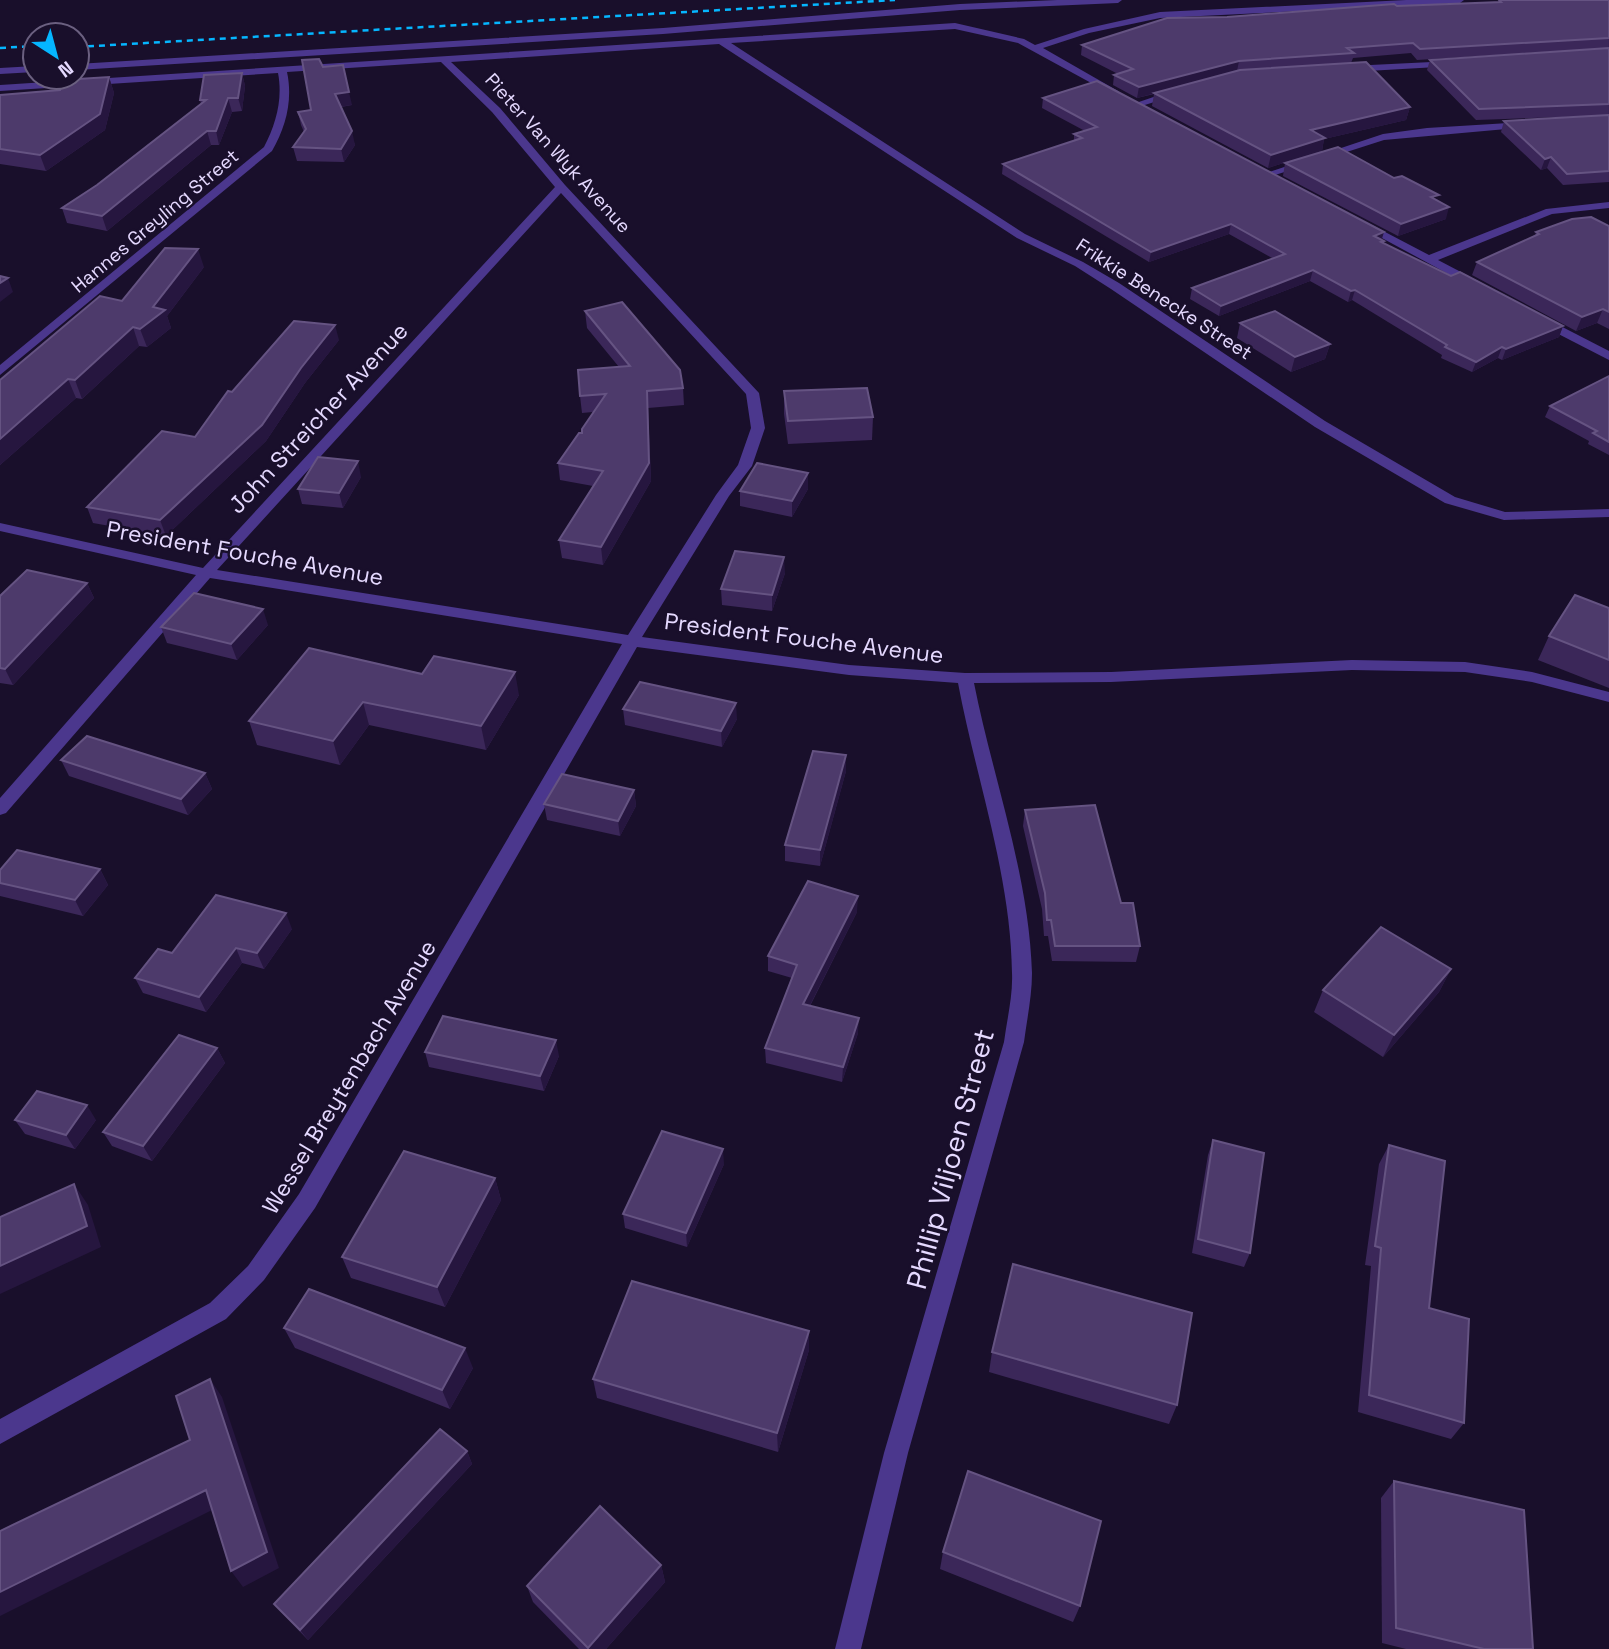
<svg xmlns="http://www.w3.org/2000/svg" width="1609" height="1649" viewBox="0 0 1609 1649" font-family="'Space Grotesk',sans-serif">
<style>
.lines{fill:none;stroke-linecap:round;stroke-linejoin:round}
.minor{fill:#4b378d;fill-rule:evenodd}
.rail{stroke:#05b6ff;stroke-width:2.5;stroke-dasharray:6 5;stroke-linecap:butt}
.wall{fill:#3b2759}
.shaded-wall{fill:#26163f}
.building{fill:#4d3a6b;stroke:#655382;stroke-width:2}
.labels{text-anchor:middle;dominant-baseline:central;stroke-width:5;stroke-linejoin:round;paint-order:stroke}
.far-street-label{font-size:19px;fill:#e5d9ff;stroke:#190f2b}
.street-label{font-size:23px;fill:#e5d9ff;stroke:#190f2b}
.near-street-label{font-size:28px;fill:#e5d9ff;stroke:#190f2b}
</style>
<rect width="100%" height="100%" fill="#190f2b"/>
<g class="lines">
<g class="minor">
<polygon points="1057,0 1122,0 1118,3 960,10 663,34 77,70 77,64 663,28 960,4"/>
<path d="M1406,0h58l-4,3 -300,15 -71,15 -46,15 75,43 2,2 -5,3 -97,-53 -63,-14 -224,14 294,191 58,28 36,21 206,138 130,76 50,15 104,-3v8l-105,3 -59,-17 -130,-76 -204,-138 -36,-23 -58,-28 -298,-194 -268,18 49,46 65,77 194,208 6,35 -13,38 -23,30 -87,141 207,28 116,8 146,-1 241,-12 113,2 67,10 77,20v10l-77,-20 -67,-10 -113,-2 -241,12 -137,1c19,96 55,191 58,290 0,23 -5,46 -8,69l-116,411 -47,196h-26l49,-196 120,-411c3,-23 9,-46 8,-69 -1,-98 -36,-194 -54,-290l-109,-8 -212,-28 -322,561 -51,72 -38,39 -226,125v-25l210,-116 38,-37 51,-72 323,-550 -412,-66 -204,235 -6,2v-17l196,-223 -196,-44v-8l203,45 352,-381 -63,-75 -51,-50 -154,10c6,28 -1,55 -15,79l-272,224v-10l264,-218c12,-23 19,-48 14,-74l-278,18v-6l955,-62 69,16 11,6 49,-16 76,-17zM561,193l185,201 5,34 -13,37 -22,30 -88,140 -411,-65z"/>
<polygon points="1452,61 1457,64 1455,66 1350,72 1345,69 1350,66"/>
<polygon points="35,66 35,72 0,74 0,68"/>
<polygon points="1174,90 1179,93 1177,95 1135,108 1130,105"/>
<polygon points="1525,122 1529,123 1529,127 1384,140 1272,176 1263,174 1383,134 1427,128"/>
<polygon points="1609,202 1609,208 1552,214 1438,260 1480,282 1480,288 1476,289 1356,224 1366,222 1429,255 1546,209"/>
<polygon points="1541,316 1609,351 1609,360 1537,323 1537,317"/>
</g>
<g class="rail">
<polyline points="77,47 895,0"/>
<polyline points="0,48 35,46"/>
</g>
</g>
<g class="wall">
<polygon points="1499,0 1609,0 1609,48 1417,60 1411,53 1353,58 1351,63 1410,107 1406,120 1324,139 1322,151 1268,168 1152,106 1154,94 1137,98 1113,85 1114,75 1118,74 1081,55 1082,45 1227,17 1397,6 1498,2"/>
<polygon points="1609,48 1609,182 1563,185 1547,168 1541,170 1501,132 1504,121 1594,116 1476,120 1427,70 1430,60"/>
<polygon points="323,67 352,105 341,107 355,145 344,162 297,161 293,147 304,132 301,125 298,112 311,110"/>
<polygon points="242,73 245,86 242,111 232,112 219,145 211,145 107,231 67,223 62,208 97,185 201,104 200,100"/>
<polygon points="109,77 114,93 105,130 46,171 0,164 0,95 60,90"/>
<polygon points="1043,98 1382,240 1384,241 1383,243 1451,276 1563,326 1559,337 1502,360 1498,358 1472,372 1441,358 1442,355 1352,300 1348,302 1310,281 1219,316 1190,299 1192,288 1272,258 1229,234 1149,262 1002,174 1003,164 1074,141 1074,134 1085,131 1042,108"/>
<polygon points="1285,163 1394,178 1438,200 1446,219 1398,236 1283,176"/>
<polygon points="1609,226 1609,329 1597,323 1576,331 1472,275 1477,262 1535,236 1536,232"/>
<polygon points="204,267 167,316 171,328 147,347 139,346 82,399 76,398 0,465 0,380 122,301"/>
<polygon points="585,311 683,388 684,405 648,408 651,481 603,565 562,558 559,540 593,486 560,480 558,463 582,433 593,412 582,413 580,396 619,367 587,328"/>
<polygon points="1240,323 1330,344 1325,359 1291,372 1237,338"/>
<polygon points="339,340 305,383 266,441 166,536 93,523 87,507 195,437 232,392"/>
<polygon points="1609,376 1609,455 1588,444 1589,441 1545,417 1550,406"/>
<polygon points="784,391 873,417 872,440 788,444 784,414"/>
<polygon points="808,473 808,489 792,517 740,506 740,491"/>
<polygon points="361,477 343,508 302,504 298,489"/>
<polygon points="785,573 772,611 722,605 721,589"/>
<polygon points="87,583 94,598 13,685 0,683 0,596"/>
<polygon points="1609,608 1609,688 1538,660 1549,636"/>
<polygon points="268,625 237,660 167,643 161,627"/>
<polygon points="309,648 519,695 486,750 369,725 340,765 257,745 249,721"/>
<polygon points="623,709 737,719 722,747 625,725"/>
<polygon points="846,755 846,771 820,866 785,861 785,845"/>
<polygon points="61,760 205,773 212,789 188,815 69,776"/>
<polygon points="634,790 636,806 620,836 547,820 544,804"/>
<polygon points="1025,810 1121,903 1140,946 1136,962 1052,961 1048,936 1044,936 1042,909 1023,826"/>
<polygon points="100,869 108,885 83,916 0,896 0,870"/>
<polygon points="857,912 810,1006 858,1033 842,1082 766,1063 765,1048 792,978 768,971 768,956"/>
<polygon points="292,929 264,969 242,963 206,1012 143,993 135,978 172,953"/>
<polygon points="1451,969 1439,992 1383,1057 1314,1012 1323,990"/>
<polygon points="217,1048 225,1063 152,1161 112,1146 103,1132"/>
<polygon points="425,1052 559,1056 544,1091 429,1067"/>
<polygon points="15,1120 96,1120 75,1149 25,1134"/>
<polygon points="1213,1140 1250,1253 1244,1267 1192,1253 1208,1155"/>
<polygon points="1389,1145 1429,1308 1464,1423 1451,1439 1358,1412 1371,1266 1365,1265 1379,1164"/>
<polygon points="724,1164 687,1247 625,1228 623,1214"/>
<polygon points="495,1178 501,1200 445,1307 351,1278 342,1257"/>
<polygon points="284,1328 473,1368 450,1409 295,1348"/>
<polygon points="809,1350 778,1452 597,1398 593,1379"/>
<polygon points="992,1352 1177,1405 1169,1424 989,1372"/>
<polygon points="467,1451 472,1464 308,1640 283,1614 274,1604"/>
<polygon points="1394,1481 1533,1649 1406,1649 1382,1643 1381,1498"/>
<polygon points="943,1552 1080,1606 1073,1622 940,1569"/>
<polygon points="661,1565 665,1582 606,1649 579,1649 533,1602 527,1586"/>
</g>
<g class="shaded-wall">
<polygon points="1239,61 1237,71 1137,98 1139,87"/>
<polygon points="242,73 245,86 242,111 238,98"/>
<polygon points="109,77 114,93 105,130 46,171 40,155"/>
<polygon points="349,92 352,105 338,107 335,94"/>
<polygon points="228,98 232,112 219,145 216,131"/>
<polygon points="1410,107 1406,120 1324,139 1322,151 1268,168 1271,155 1311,130"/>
<polygon points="207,131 211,145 107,231 102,216"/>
<polygon points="352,131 355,145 344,162 341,149"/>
<polygon points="1551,157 1547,168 1541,170 1545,159"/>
<polygon points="1449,207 1446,219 1398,236 1401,224"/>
<polygon points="1231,224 1229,234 1149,262 1151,252"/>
<polygon points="1384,232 1381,242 1374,236"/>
<polygon points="198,249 204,267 167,316 171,328 147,347 140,329 153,307"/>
<polygon points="1313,270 1310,281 1219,316 1221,306"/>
<polygon points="8,278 13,292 0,302 0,283"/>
<polygon points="1355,290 1352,300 1348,302 1351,291"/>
<polygon points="1603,309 1597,323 1576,331 1582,317"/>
<polygon points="335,325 339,340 305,383 266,441 166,536 160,520 301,368"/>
<polygon points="1563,326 1559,337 1502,360 1506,349"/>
<polygon points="133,327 139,346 82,399 75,380"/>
<polygon points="1330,344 1325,359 1291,372 1295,357"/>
<polygon points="1502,347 1498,358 1472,372 1476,362"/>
<polygon points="68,379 76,398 0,465 0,439"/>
<polygon points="647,391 651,481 603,565 601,547"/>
<polygon points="358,461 361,477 343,508 339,493"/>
<polygon points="808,473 808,489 792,517 792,501"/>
<polygon points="784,557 785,573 772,611 772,595"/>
<polygon points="87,583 94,598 13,685 5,669"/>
<polygon points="263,609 268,625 237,660 231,644"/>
<polygon points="515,672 519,695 486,750 481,726"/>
<polygon points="363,702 369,725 340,765 333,741"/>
<polygon points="736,703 737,719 722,747 721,731"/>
<polygon points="846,755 846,771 820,866 820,850"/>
<polygon points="205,773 212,789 188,815 181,799"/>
<polygon points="634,790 636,806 620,836 618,821"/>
<polygon points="100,869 108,885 83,916 75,900"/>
<polygon points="858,896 857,912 803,1019 803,1004"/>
<polygon points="286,913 292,929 264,969 257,953"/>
<polygon points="236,948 242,963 206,1012 199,997"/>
<polygon points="1451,969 1439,992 1383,1057 1394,1035"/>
<polygon points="859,1018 858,1033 842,1082 843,1067"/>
<polygon points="556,1040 559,1056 544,1091 540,1076"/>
<polygon points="217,1048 225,1063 152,1161 143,1146"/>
<polygon points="87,1105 96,1120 75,1149 66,1135"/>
<polygon points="723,1149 724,1164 687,1247 686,1233"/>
<polygon points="495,1178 501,1200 445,1307 437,1287"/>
<polygon points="74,1184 88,1205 101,1247 0,1294 0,1266"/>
<polygon points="809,1331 809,1350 778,1452 777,1433"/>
<polygon points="465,1348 473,1368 450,1409 442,1390"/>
<polygon points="210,1379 222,1397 279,1568 243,1587 231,1571"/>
<polygon points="467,1451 472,1464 308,1640 300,1630"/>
<polygon points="206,1490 218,1507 0,1616 0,1592"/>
<polygon points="661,1565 665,1582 606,1649 588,1649"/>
</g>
<g class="building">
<polygon points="1499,0 1609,0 1609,38 1420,49 1413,43 1347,48 1354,53 1239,61 1139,87 1114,75 1133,69 1082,45 1167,18 1227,17 1394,4 1397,6 1501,2"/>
<polygon points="1609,48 1609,104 1479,109 1430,60"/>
<polygon points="319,59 323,67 343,65 349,92 335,94 352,131 341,149 293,147 306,129 298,112 311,110 302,60"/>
<polygon points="1366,62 1410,107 1311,130 1325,138 1271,155 1154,93 1240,70"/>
<polygon points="242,73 238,98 228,98 216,131 207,131 102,216 62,208 97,185 206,100 200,100 204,75"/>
<polygon points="109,77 100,114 40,155 0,149 0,95 60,90 62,80"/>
<polygon points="1097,81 1384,232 1374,236 1384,241 1381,242 1451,276 1460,272 1563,326 1506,349 1502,347 1476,362 1445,347 1447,345 1355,290 1351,291 1313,270 1221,306 1192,288 1285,254 1231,224 1151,252 1003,164 1082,138 1074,134 1097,127 1043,98"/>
<polygon points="1609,115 1609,171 1567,174 1551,157 1545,159 1504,121"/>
<polygon points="1338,147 1394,178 1402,176 1439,195 1431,197 1449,207 1401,224 1285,163"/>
<polygon points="1591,217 1609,226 1609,312 1603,309 1582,317 1477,262 1539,234 1536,232 1572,219"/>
<polygon points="165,248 198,249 153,307 165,310 140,329 133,327 75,380 68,379 0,439 0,380 100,296 122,301"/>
<polygon points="0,276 8,278 0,283"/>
<polygon points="622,302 680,370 683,388 647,391 649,463 601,547 559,540 603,471 558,463 579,433 582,433 582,429 606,394 580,396 578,370 630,366 585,311"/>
<polygon points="1275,311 1330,344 1295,357 1240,323"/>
<polygon points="294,321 335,325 301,368 262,425 160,520 87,507 162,431 195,437 228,391 232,392"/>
<polygon points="1609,376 1609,442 1593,433 1597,431 1550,406"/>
<polygon points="867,388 873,417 788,421 784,391"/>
<polygon points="318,457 358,461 339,493 298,489"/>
<polygon points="757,463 808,473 792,501 740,491"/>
<polygon points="735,551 784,557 772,595 721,589"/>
<polygon points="27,570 87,583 5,669 0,668 0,596"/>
<polygon points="194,593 263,609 231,644 161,627"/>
<polygon points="1575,595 1609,608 1609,660 1549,636"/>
<polygon points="309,648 422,674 434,656 515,672 481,726 363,702 333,741 249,721"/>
<polygon points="640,682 736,703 721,731 623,709"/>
<polygon points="87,736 205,773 181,799 61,760"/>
<polygon points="813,751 846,755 820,850 785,845"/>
<polygon points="562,774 634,790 618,821 544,804"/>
<polygon points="1095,805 1121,903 1133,903 1140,946 1055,946 1051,920 1047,920 1045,893 1025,810"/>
<polygon points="17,850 100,869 75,900 0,883 0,870"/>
<polygon points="808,881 858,896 803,1004 859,1018 843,1067 765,1048 797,965 768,956"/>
<polygon points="216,895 286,913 257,953 236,948 199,997 135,978 158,949 172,953"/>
<polygon points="1381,927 1451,969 1394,1035 1323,990"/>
<polygon points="443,1016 556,1040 540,1076 425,1052"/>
<polygon points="179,1035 217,1048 143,1146 103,1132"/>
<polygon points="37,1091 87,1105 66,1135 15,1120"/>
<polygon points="662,1131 723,1149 686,1233 623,1214"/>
<polygon points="1213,1140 1264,1153 1250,1253 1198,1239"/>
<polygon points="1389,1145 1445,1161 1429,1308 1469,1319 1464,1423 1369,1395 1381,1248 1375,1246"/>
<polygon points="404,1151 495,1178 437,1287 342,1257"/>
<polygon points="74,1184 87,1226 0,1266 0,1217"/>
<polygon points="1013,1264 1192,1313 1177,1405 992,1352"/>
<polygon points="632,1281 809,1331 777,1433 593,1379"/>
<polygon points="309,1289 465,1348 442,1390 284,1328"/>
<polygon points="210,1379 267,1552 231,1571 206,1490 0,1592 0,1531 190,1440 176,1396"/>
<polygon points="440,1429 467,1451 300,1630 274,1604"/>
<polygon points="968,1471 1101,1521 1080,1606 943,1552"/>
<polygon points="1394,1481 1524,1510 1533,1649 1484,1649 1396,1628"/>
<polygon points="600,1506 661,1565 588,1648 527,1586"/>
</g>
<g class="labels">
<g class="far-street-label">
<text transform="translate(558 153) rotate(48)">Pieter Van Wyk Avenue</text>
<text transform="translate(155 221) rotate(-40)">Hannes Greyling Street</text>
<text transform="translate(1164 299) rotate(33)">Frikkie Benecke Street</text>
</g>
<g class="street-label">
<text transform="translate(318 418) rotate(-47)">John Streicher Avenue</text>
<text transform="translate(245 553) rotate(10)">President Fouche Avenue</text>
<text transform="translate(804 638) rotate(7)">President Fouche Avenue</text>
<text transform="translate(349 1077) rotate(-59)">Wessel Breytenbach Avenue</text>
</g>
<g class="near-street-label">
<text transform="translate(950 1159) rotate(-75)">Phillip Viljoen Street</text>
</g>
</g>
<g transform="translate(56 56) rotate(144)"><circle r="33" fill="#190f2b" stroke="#6b6080" stroke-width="2"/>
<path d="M0-5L12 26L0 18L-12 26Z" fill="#05b6ff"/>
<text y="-10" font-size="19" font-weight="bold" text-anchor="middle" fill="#e5d9ff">N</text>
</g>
</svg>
